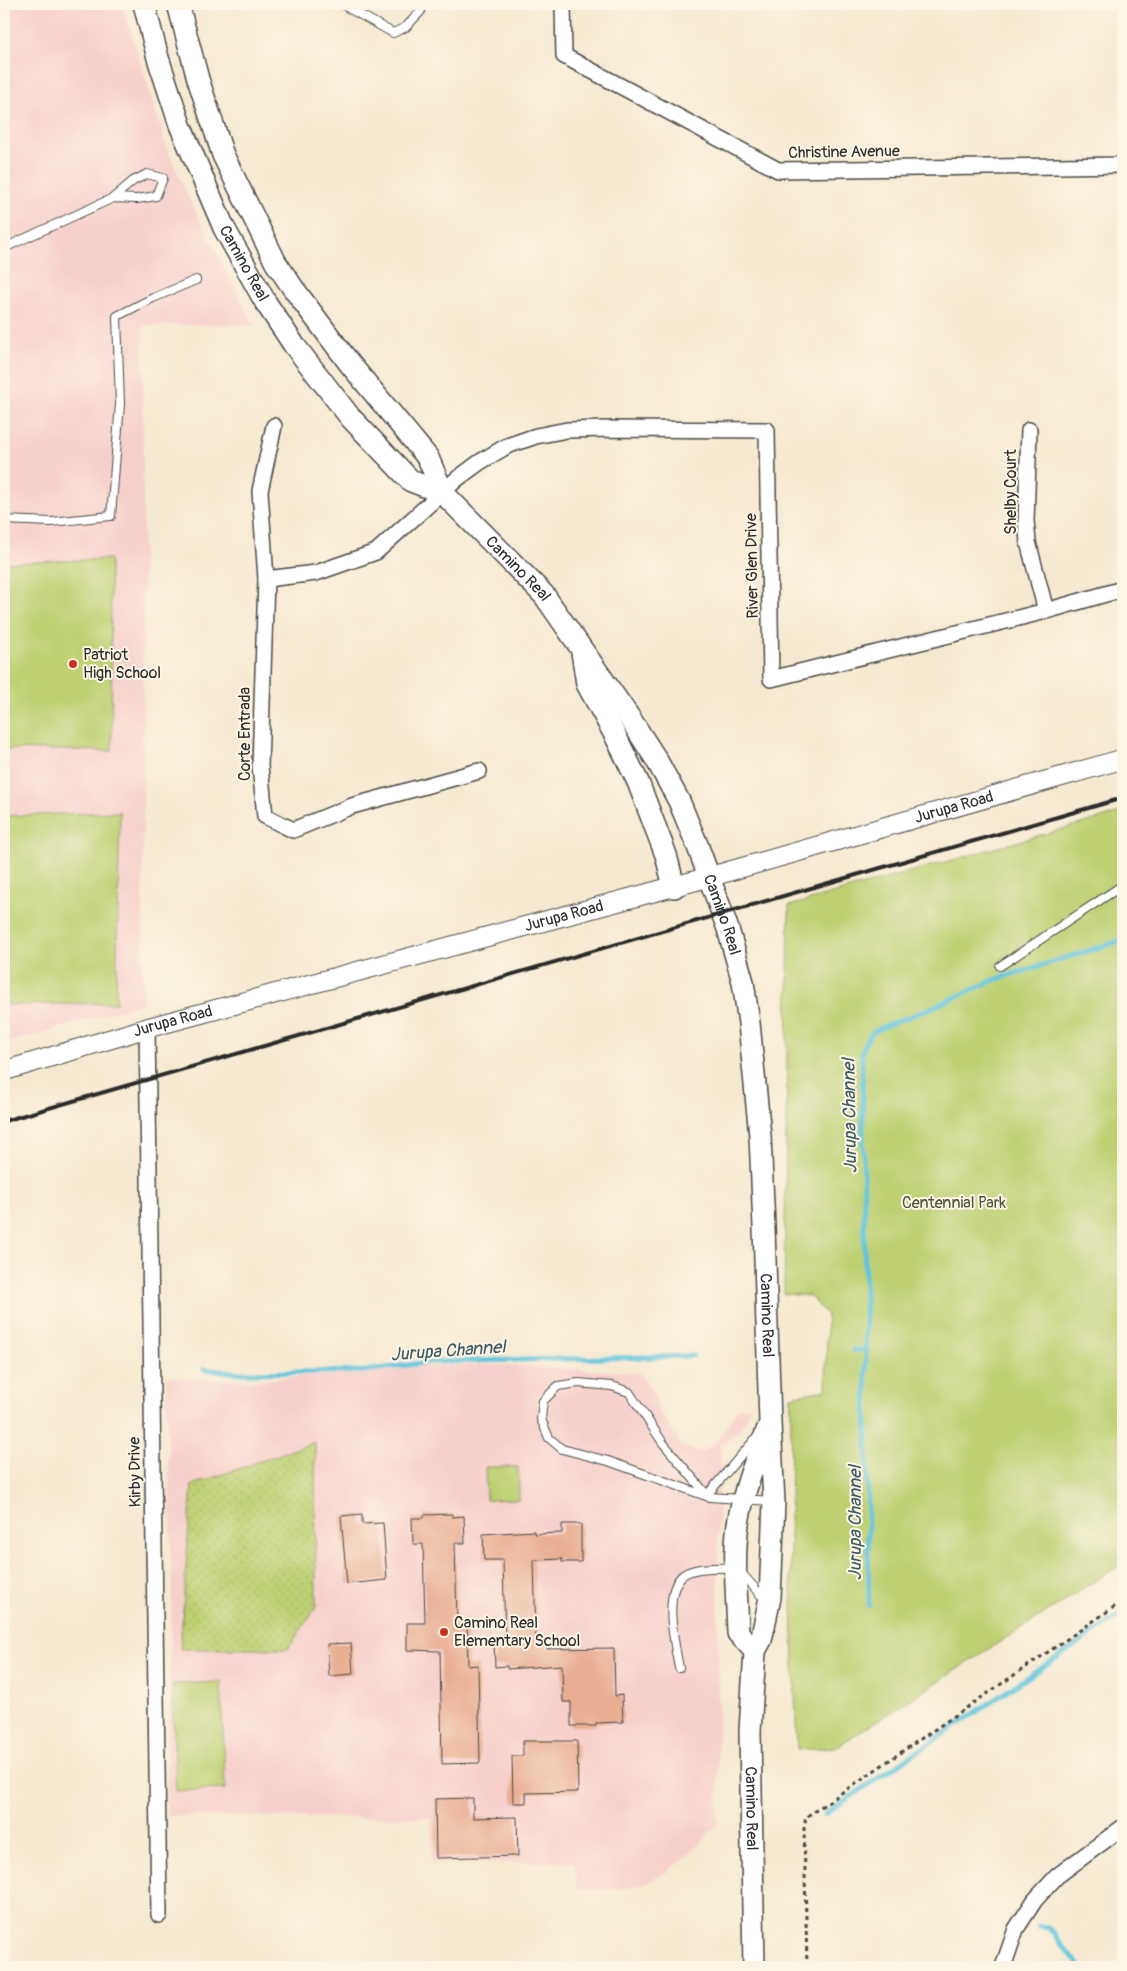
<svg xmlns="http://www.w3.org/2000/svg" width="1127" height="1971" viewBox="0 0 1127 1971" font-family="Pangolin,sans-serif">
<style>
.built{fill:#f7d0cc}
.grass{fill:url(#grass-dots);stroke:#747e4e}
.green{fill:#bed072;stroke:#747e4e}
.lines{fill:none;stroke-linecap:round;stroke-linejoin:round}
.stream{stroke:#60c5dd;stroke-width:5}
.building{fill:#e9ad91}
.service-casing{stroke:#494844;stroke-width:10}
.minor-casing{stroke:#494844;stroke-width:18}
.tertiary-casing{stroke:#494844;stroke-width:21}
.secondary-casing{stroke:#494844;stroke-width:24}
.path{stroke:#494844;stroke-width:3;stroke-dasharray:4 4;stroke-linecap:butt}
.service{stroke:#fff;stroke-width:8}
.minor{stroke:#fff;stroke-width:15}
.tertiary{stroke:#fff;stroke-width:19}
.secondary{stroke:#fff;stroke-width:21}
.rail{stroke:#2b2b2b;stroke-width:4}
.poi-dot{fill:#c8321e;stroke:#fcf5e5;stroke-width:2}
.labels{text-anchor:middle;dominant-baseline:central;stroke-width:4;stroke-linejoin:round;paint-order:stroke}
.street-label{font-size:16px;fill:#2b2b2b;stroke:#fcf5e5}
.poi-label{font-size:16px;fill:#2b2b2b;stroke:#fcf5e5;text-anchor:start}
.park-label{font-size:16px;fill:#50543d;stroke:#fcf5e5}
.water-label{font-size:18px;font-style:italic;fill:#3b5960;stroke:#fcf5e5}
</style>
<defs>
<pattern id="grass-dots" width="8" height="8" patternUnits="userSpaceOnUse" patternTransform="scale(1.25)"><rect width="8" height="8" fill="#bed072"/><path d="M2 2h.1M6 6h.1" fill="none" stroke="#a3b363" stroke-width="1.8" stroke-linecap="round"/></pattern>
</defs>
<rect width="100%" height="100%" fill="#fcf5e5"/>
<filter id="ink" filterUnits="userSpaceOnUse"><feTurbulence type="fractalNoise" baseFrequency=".02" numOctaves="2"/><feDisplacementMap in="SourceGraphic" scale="10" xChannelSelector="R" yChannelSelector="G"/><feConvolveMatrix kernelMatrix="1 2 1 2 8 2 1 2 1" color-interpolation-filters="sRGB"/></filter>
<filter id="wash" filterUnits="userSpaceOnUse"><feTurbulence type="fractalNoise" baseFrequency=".0096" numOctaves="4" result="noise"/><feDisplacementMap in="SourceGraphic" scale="20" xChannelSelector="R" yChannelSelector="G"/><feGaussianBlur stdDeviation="1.12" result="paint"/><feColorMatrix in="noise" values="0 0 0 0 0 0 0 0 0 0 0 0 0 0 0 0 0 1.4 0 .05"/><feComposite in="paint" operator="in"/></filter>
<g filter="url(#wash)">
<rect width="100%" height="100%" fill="#f6e9d1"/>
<g class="built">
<polygon points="4,4 122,4 167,148 187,195 254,325 143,325 143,1003 4,1044"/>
<polygon points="486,1364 639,1373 653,1391 659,1411 677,1438 682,1446 695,1451 703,1452 715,1443 738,1408 750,1407 745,1422 738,1431 721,1445 718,1524 718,1824 683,1860 665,1873 646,1883 621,1889 577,1889 575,1862 432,1863 431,1818 166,1816 172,1583 166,1377 257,1381 386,1367"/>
</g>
<polygon class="grass" points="315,1442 316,1607 288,1649 180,1649 192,1485"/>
<g class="green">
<polygon points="110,559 112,751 4,749 4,563"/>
<polygon points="120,812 116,1003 4,1005 4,816"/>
<polygon points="1123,812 1123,1563 836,1747 797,1750 790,1550 791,1396 826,1390 827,1315 810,1296 784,1294 789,906"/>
<polygon points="485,1467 518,1467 519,1499 486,1500"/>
<polygon points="221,1682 225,1789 176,1791 172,1684"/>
</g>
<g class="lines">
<g class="stream">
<polyline points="853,1350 867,1350"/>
<polyline points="204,1369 241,1373 364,1371 430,1362 693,1356"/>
<polyline points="869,1606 862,1053 865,1043 872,1033 885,1026 924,1011 994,980 1123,940"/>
<polyline points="825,1814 1123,1613"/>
<polyline points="1039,1926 1048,1927 1080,1967"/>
</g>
</g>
<g id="blocks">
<g class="building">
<polygon points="362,1514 362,1524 383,1523 387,1580 347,1584 341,1516"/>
<polygon points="452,1514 452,1517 464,1516 465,1543 455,1543 457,1620 467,1620 468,1666 478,1665 480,1763 442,1764 440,1651 407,1650 407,1623 425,1623 423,1544 413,1544 412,1518 424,1518 424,1515"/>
<polygon points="562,1524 581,1524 581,1562 562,1562 562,1559 534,1560 536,1639 547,1639 547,1649 614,1648 615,1696 622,1695 623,1722 596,1723 596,1726 571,1726 571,1702 563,1702 562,1665 507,1669 507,1666 495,1667 494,1640 505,1640 503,1560 484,1560 483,1534 534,1531 534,1534 562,1533"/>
<polygon points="351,1643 353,1674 329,1676 327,1644"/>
<polygon points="523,1741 577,1741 578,1792 526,1793 526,1803 513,1803 512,1756 523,1756"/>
<polygon points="473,1798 473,1818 517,1817 518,1856 436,1858 435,1799"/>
</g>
</g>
</g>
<g filter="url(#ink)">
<use href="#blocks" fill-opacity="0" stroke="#494844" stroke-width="1"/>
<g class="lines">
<g class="service-casing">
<g id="service">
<polyline points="341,4 393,33 406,27 421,11 417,4"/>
<polyline points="4,248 113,198 133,181 147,174 163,178 156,196 137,199 113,198"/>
<polyline points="4,520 51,522 111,516 120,404 117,316 153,298 196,280"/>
<polyline points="1000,966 1123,885"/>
<polyline points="707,1495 663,1443 629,1392 612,1386 578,1383 558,1386 543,1401 541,1419 549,1438 562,1449 608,1461 709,1497 772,1501"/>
<polyline points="707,1495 756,1438"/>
<path d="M679,1668c-4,-23 -17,-76 4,-93 11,-9 40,-7 54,-7l29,33"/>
</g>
</g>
<g class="minor-casing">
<g id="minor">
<polyline points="563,4 564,56 778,170 1123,165"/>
<polyline points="274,426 260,491 266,579 260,766 265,816 293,830 352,806 479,771"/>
<polyline points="1029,430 1026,521 1028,542 1046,611"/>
<polyline points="266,579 316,573 376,552 457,479 480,462 507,446 536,436 567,430 609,429 767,430 771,679 1046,611 1123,589"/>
<polyline points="147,1028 159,1915"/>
<polyline points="1003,1967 1016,1929 1035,1900 1057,1876 1123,1827"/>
</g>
</g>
<g class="tertiary-casing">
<g id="tertiary">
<path id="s1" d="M4,1071l143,-43 562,-151 414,-118"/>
</g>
</g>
<g class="secondary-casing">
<g id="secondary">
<path id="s2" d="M144,4l14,54 22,67 44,103 42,75 28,42 56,72 61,64 32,12"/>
<path id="s3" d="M178,4l20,75 25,76 53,108 17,25 57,76 78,94 15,35 101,102 85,122 27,42 23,42 19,46 30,82 15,53 6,41 11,113 4,91 6,196 4,79 -4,96 -9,42 -6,11 -5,80 4,236"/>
<polyline points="582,652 587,684 615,735 638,782 666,855 674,887"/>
<path d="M755,1651l-17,-18c-1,-36 -5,-74 0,-109 5,-33 18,-65 30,-96"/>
</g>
</g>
<polyline class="path" points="807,1967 804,1827 806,1817 1123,1601"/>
<use href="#service" class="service"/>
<use href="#minor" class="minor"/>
<use href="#tertiary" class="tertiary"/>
<use href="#secondary" class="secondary"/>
<polyline class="rail" points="4,1121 1123,798"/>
</g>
</g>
<g class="poi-dot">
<circle cx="73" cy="664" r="5"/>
<circle cx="444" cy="1632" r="5"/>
</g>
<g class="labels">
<g class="street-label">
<text transform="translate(844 152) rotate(-1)">Christine Avenue</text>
<text stroke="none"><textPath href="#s2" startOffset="279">Camino Real</textPath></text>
<text transform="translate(1011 492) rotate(-90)">Shelby Court</text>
<text transform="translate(752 566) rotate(-91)">River Glen Drive</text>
<text stroke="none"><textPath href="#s3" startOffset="670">Camino Real</textPath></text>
<text transform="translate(245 734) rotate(-90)">Corte Entrada</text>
<text stroke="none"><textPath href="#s1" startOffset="986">Jurupa Road</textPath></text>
<text stroke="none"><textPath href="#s3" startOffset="1075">Camino Real</textPath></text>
<text stroke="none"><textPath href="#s1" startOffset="581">Jurupa Road</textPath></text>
<text stroke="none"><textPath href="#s1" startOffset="176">Jurupa Road</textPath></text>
<text stroke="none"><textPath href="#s3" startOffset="1480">Camino Real</textPath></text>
<text transform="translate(135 1472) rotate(-91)">Kirby Drive</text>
<text stroke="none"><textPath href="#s3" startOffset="1976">Camino Real</textPath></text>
</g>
<g class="poi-label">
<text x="83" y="655">Patriot<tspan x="83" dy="18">High School</tspan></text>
<text x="454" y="1623">Camino Real<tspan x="454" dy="18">Elementary School</tspan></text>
</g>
<g class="park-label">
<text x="954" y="1203">Centennial Park</text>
</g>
<g class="water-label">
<text transform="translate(850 1116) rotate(-91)">Jurupa Channel</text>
<text transform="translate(448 1351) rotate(-4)">Jurupa Channel</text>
<text transform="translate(855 1523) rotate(-90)">Jurupa Channel</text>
</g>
</g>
<rect width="1127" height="1971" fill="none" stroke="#fcf5e5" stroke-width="20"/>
</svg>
